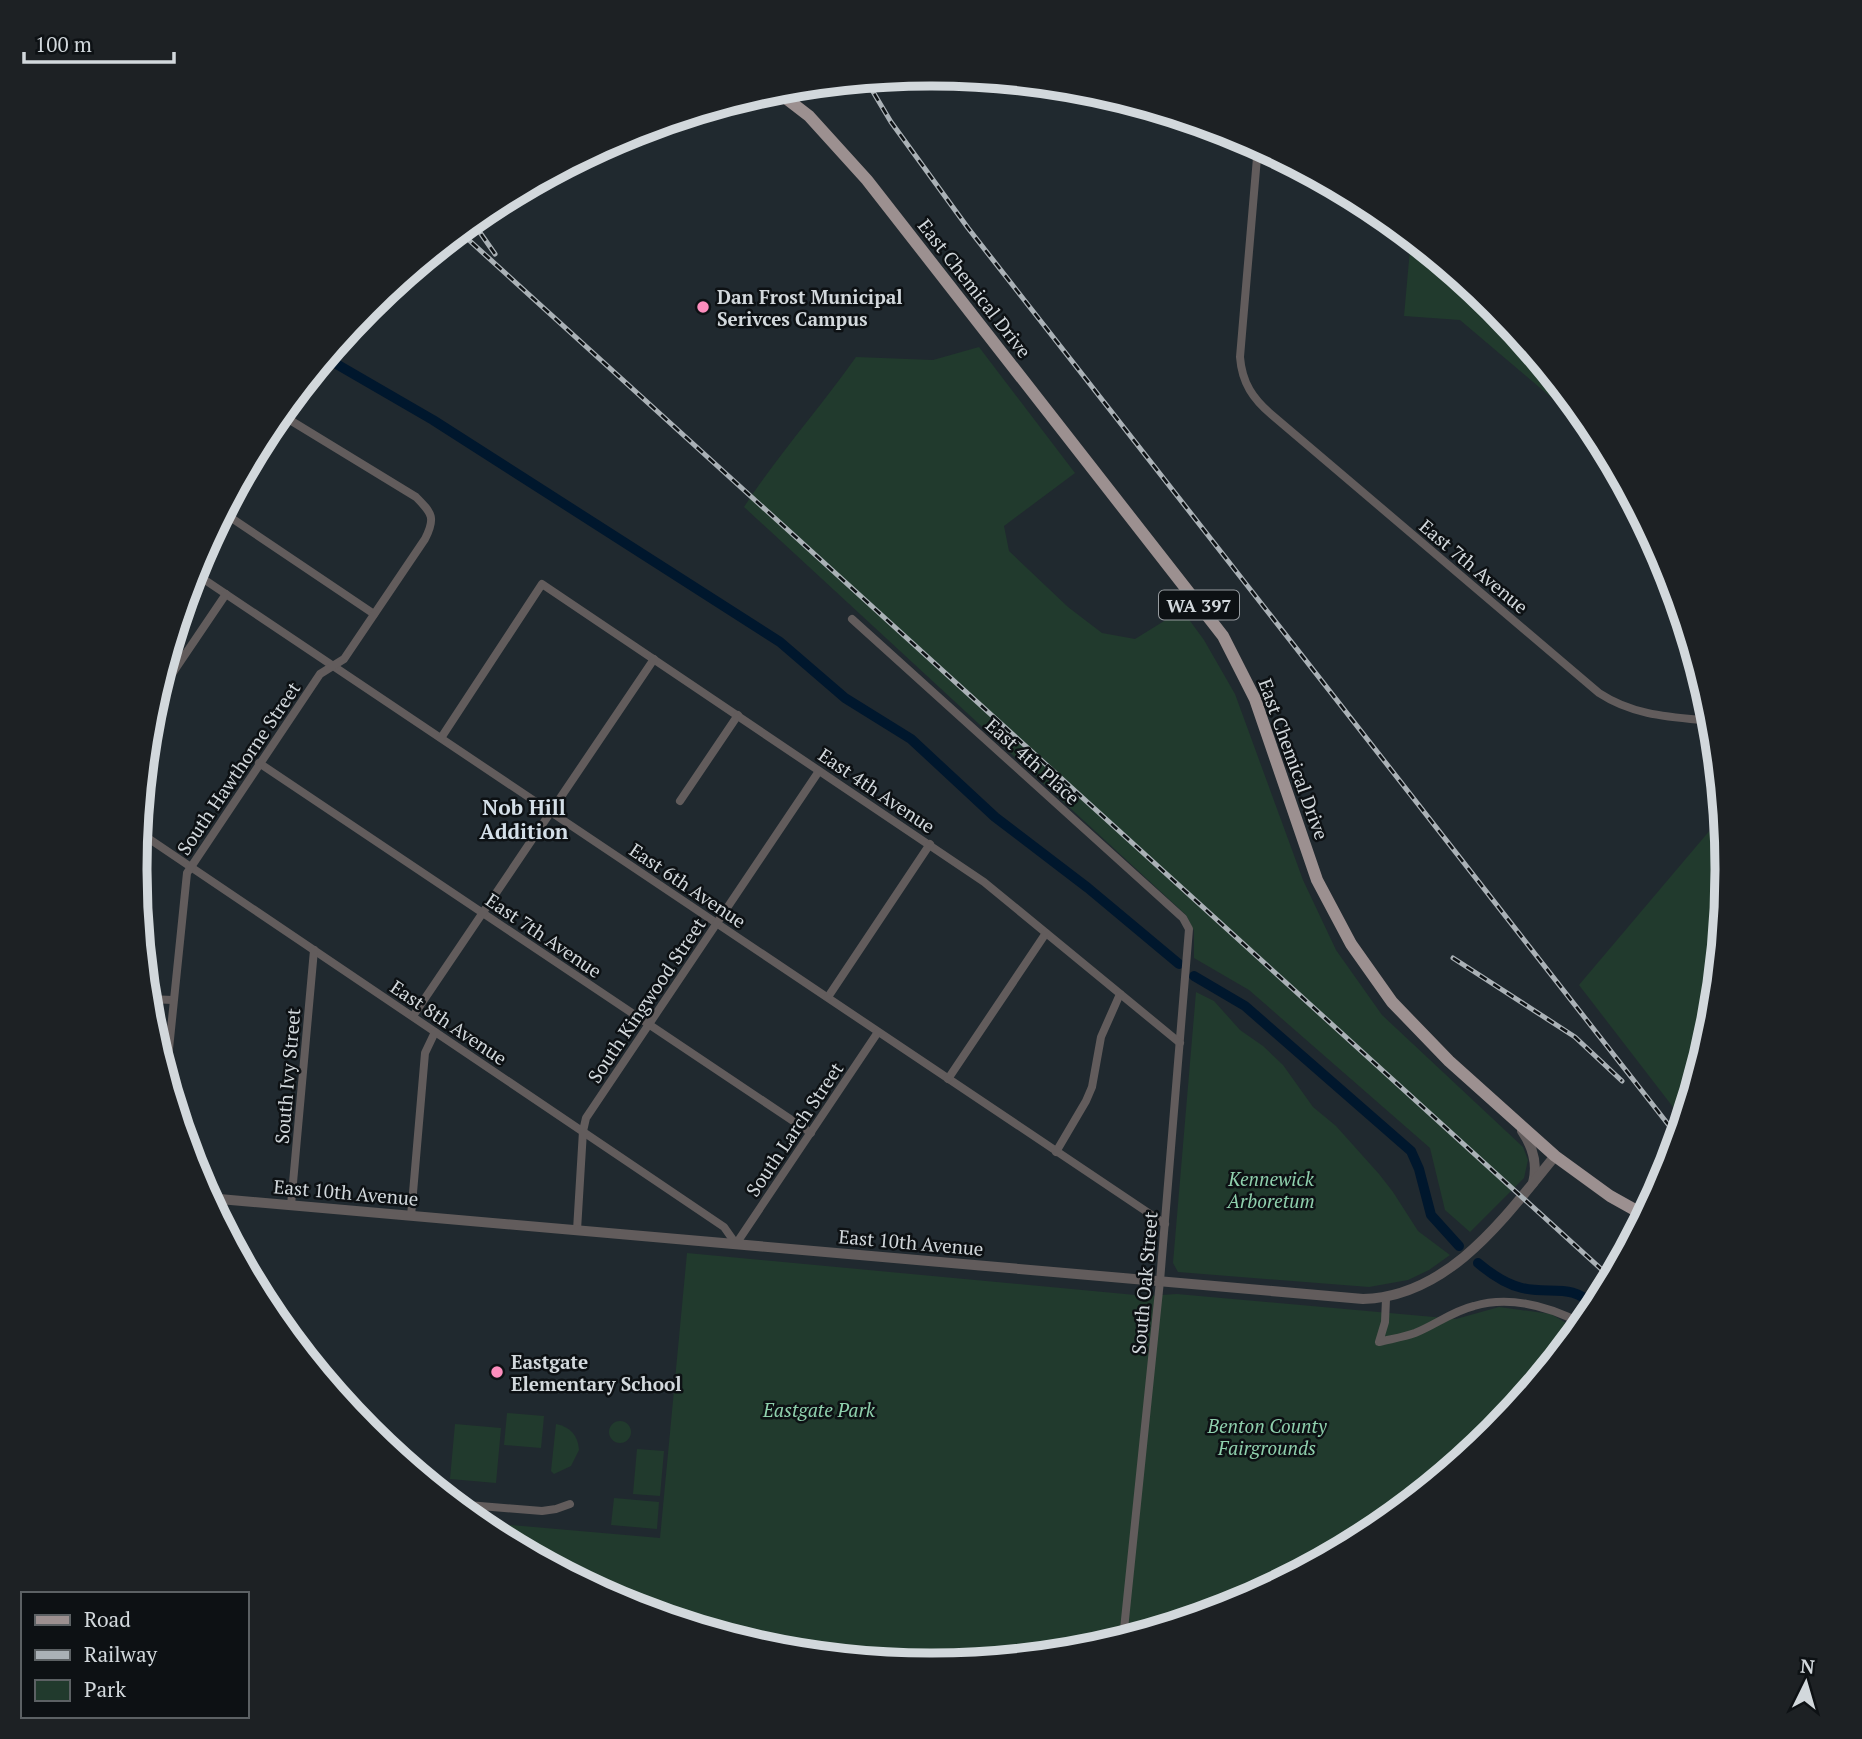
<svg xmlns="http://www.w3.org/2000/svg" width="1862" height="1739" viewBox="0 0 1862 1739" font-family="'PT Serif',serif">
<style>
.green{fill:#213a2d}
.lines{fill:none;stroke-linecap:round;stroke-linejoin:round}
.canal{stroke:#00172d;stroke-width:10}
.minor{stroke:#625c5c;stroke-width:8}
.tertiary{stroke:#625c5c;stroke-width:10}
.primary{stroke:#9c9090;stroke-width:12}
.rail-casing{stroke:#aab1b6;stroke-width:5}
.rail{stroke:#0d1114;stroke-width:2.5;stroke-dasharray:8;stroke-linecap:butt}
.poi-dot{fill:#fd8ebe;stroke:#0d1114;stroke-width:2.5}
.labels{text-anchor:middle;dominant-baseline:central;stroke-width:5;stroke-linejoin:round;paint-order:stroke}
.shield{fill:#0d1114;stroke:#979ca0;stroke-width:2}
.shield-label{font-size:18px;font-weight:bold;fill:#d2d8dc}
.street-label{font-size:19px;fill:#d2d8dc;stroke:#0d1114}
.poi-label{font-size:19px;font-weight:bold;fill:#d2d8dc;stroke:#0d1114;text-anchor:start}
.park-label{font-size:19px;font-style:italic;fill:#8fd0ad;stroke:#0d1114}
.neighbourhood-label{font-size:21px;font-weight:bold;fill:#d4dfe8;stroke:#0d1114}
.rim{fill:none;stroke:#d2d8dc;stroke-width:9}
</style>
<rect width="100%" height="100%" fill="#20292f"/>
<g class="green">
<polygon points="1411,238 1494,307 1593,428 1599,438 1460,320 1404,316"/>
<path d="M979,347l96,126 -71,53 5,25 59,56 34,26 33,6 47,-29 22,30 31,54 68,186 33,70 46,65 141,132 5,13 -4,18 -54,54 -25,-22 -15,-62 -181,-158 -55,-32v-27l-8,-16 -442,-408c34,-52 76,-99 112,-150l77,3z"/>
<polygon points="1722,816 1727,870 1712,1025 1683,1120 1579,985"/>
<polygon points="1196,992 1214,1001 1240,1030 1263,1046 1283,1065 1313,1107 1336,1126 1379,1174 1393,1192 1418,1231 1450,1255 1429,1270 1408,1280 1369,1287 1178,1272 1173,1263"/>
<polygon points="687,1253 1146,1296 1177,1294 1456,1319 1499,1307 1551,1314 1578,1330 1494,1433 1373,1532 1235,1605 1086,1650 931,1665 775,1650 626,1605 488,1531 477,1522 660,1538"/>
<polygon points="507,1413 544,1416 541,1448 504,1445"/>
<circle cx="620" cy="1432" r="11"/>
<polygon points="455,1424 501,1428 496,1483 450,1479"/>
<path d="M556,1424c14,3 22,11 23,26l-8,16 -17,8 -3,-3z"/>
<polygon points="637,1449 664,1451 660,1496 633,1494"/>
<polygon points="614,1498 659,1502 657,1529 611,1525"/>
</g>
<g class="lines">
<g class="canal">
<polyline points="326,358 433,420 780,642 845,698 911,739 995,817 1088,888 1179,964"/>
<polyline points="1194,976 1245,1006 1411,1151 1419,1169 1431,1215 1459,1246"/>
<path d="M1478,1263c13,11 27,21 44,25 28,7 50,-6 73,19"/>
</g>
<g class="minor">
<path d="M1258,146l-18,211c2,26 13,42 32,58l327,278c35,23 72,24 113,28"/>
<polyline points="224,513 374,614"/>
<polyline points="193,572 1165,1224"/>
<polyline points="852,619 1183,918 1189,929 1160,1281 1123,1639"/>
<polyline points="155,699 226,594"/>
<polyline points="441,738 542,584 984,882 1180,1043"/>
<polyline points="259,763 811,1133"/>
<polyline points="680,801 738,715"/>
<polyline points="139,832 724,1227 736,1244 878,1032"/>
<polyline points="828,997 930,844"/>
<polyline points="148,999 173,1000"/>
<polyline points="413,1016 654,659"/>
<path d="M166,1078l21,-205 133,-199 24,-15 81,-120c11,-21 7,-26 -9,-42l-136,-83"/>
<polyline points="948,1079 1046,933"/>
<polyline points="1056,1152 1086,1101 1092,1087 1101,1037 1120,994"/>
<polyline points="291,1205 314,950"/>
<polyline points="411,1216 425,1053 435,1032"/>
<polyline points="577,1230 583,1131 586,1118 819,771"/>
<path d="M1386,1299l-1,23 -6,20c12,-3 25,-5 36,-9 20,-8 38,-22 59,-27 37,-11 76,1 109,18"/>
<polyline points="456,1504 542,1511 556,1509 570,1504"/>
</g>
<g class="tertiary">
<path d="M1522,1131c11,16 16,33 11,52"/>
<path d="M208,1198l1155,101c86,-2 142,-82 192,-143"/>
</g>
<polyline class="primary" points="774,89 809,116 867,180 1223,636 1255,699 1317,880 1351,944 1392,1002 1449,1061 1555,1156 1610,1196 1644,1215"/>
<g class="rail-casing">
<g id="rail">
<polyline points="866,80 891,122 968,228 1678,1137"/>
<polyline points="472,221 495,254"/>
<polyline points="460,232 1611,1278"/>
<polyline points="1453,958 1575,1037 1622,1081"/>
</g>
</g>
<use href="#rail" class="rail"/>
</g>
<g class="poi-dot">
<circle cx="703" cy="307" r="7"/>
<circle cx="497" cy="1372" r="7"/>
</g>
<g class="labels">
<rect class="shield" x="1159" y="590.5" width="80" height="29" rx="5"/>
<g class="shield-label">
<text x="1199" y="605">WA 397</text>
</g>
<g class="street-label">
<text transform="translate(975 288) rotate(52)">East Chemical Drive</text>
<text transform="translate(1474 566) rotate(40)">East 7th Avenue</text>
<text transform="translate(1294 759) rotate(70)">East Chemical Drive</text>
<text transform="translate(1033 761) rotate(42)">East 4th Place</text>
<text transform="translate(238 768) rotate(-56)">South Hawthorne Street</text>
<text transform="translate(877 790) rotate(34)">East 4th Avenue</text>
<text transform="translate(688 885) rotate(34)">East 6th Avenue</text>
<text transform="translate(544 935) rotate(34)">East 7th Avenue</text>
<text transform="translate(646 1000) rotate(-56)">South Kingwood Street</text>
<text transform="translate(449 1022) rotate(34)">East 8th Avenue</text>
<text transform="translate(287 1076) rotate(-85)">South Ivy Street</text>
<text transform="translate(794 1129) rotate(-56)">South Larch Street</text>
<text transform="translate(346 1192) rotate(5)">East 10th Avenue</text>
<text transform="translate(911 1242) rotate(5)">East 10th Avenue</text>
<text transform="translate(1144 1283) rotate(-85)">South Oak Street</text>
</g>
<g class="poi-label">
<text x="717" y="296">Dan Frost Municipal<tspan x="717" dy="22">Serivces Campus</tspan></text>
<text x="511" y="1361">Eastgate<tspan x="511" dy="22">Elementary School</tspan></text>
</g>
<g class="park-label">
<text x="1271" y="1178">Kennewick<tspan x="1271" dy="22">Arboretum</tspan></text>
<text x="819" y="1409">Eastgate Park</text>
<text x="1267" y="1425">Benton County<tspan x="1267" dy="22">Fairgrounds</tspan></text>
</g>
<g class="neighbourhood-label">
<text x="524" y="807">Nob Hill<tspan x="524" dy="24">Addition</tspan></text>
</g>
</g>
<path d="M0 0H1862V1739H0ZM930 86H932A783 783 0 0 1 1715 869V870A783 783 0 0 1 932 1653H930A783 783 0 0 1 147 870V869A783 783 0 0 1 930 86Z" fill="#1d2124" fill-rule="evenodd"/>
<path class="rim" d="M930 86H932A783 783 0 0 1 1715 869V870A783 783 0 0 1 932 1653H930A783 783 0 0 1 147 870V869A783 783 0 0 1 930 86Z"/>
<rect x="21" y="1592" width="228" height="126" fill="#0d1114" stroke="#5c6164" stroke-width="2"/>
<rect x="35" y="1615" width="35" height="10" fill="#9c9090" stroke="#5c6164" stroke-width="2"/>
<text x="84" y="1627" font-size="21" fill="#d2d8dc">Road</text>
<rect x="35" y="1650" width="35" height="10" fill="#aab1b6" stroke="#5c6164" stroke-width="2"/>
<text x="84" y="1662" font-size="21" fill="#d2d8dc">Railway</text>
<rect x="35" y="1680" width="35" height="21" fill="#213a2d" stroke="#5c6164" stroke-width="2"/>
<text x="84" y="1697" font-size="21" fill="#d2d8dc">Park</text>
<g transform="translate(1806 1683) rotate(5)" stroke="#0d1114" stroke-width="5" paint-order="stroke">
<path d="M0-5L12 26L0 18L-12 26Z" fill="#d2d8dc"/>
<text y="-10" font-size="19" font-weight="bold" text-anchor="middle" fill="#d2d8dc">N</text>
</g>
<path d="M24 52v10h150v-10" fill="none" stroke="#d2d8dc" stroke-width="3.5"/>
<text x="35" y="52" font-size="21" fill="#d2d8dc" stroke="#0d1114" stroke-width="5" paint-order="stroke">100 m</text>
</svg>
